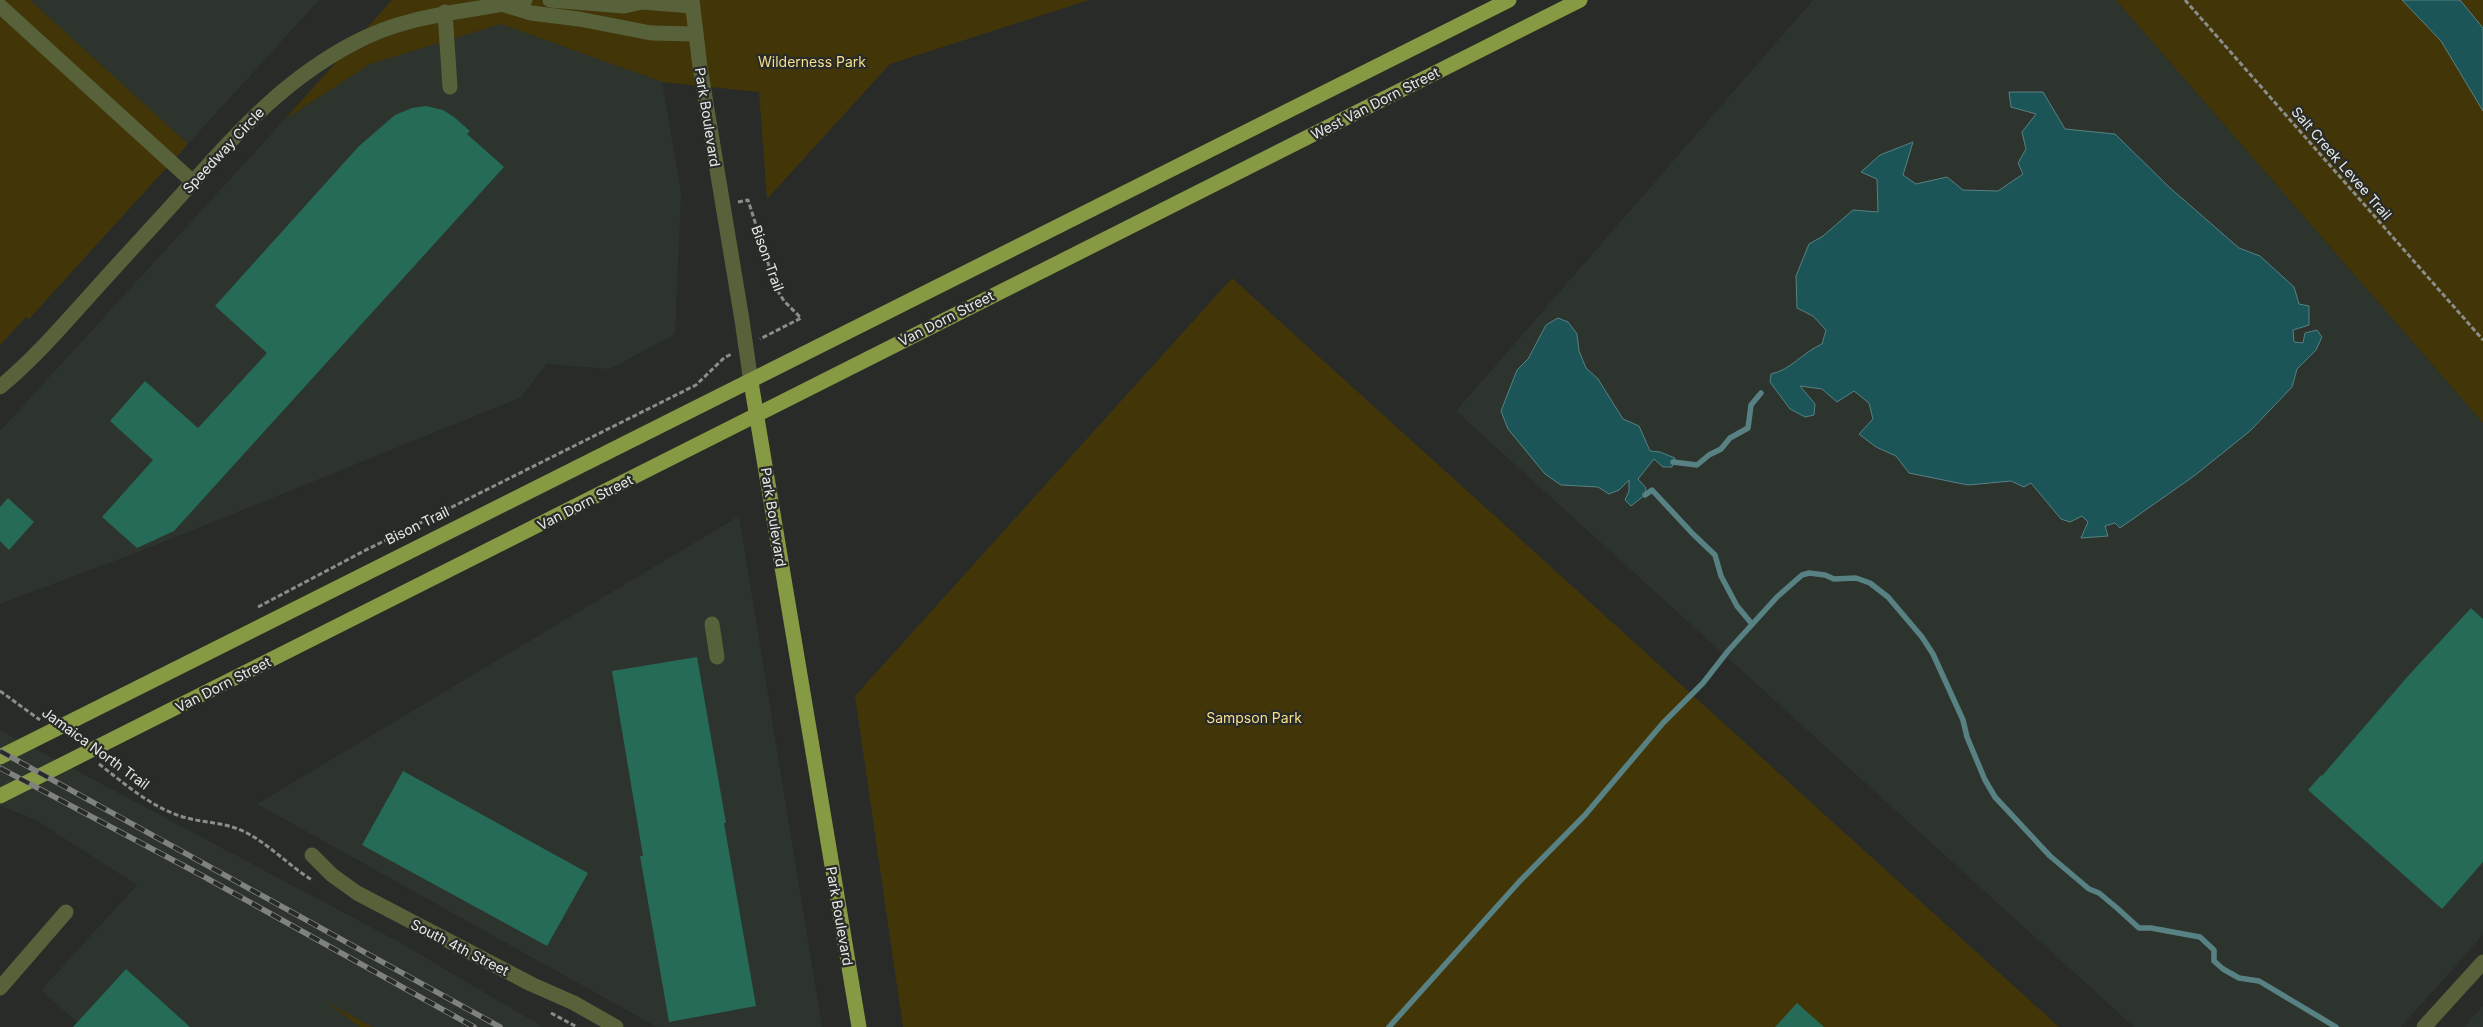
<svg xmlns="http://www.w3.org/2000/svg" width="2483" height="1027" viewBox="0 0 2483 1027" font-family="Inter,sans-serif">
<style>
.built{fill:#2c342d}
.green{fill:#423609}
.water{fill:#1b5558;stroke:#588183}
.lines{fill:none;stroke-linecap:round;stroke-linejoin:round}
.stream{stroke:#588183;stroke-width:5.5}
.building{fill:#266a58}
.path{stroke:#8a8d8a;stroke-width:3;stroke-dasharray:5 2.5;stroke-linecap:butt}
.minor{stroke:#58623a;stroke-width:15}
.major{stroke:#869943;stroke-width:15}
.rail-casing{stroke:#808280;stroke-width:5.5}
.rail{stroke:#282b28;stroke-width:4;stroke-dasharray:11;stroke-linecap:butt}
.labels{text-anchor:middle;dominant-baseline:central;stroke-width:4.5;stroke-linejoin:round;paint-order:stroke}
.park-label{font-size:14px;fill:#f7df8e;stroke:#282b28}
.street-label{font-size:14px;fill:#e7e9e7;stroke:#282b28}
</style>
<rect width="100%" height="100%" fill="#282b28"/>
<g class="built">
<polygon points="30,0 319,0 188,144"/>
<polygon points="1813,0 2116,0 2483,423 2483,935 2401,1027 2134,1027 1456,411"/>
<polygon points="501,24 662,82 681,192 675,334 610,369 547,364 520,398 133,554 0,604 0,431 284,120 370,64"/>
<polygon points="739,516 822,1027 657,1027 257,804"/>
<polygon points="0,730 399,942 543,1027 373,1027 330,1004 360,1027 82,1027 41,990 137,885 34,819 0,806"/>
<polygon points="2483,1006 2483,1027 2464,1027"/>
</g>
<g class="green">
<polygon points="0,0 30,0 188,144 29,319 26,317 0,345"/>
<polygon points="392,0 1089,0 890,64 767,199 759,92 662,82 501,24 370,64 284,120"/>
<polygon points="2116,0 2483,0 2483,423"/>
<polygon points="1232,278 2059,1027 903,1027 855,696"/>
<polygon points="326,1002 373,1027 360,1027"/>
</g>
<g class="water">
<polygon points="2402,0 2460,0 2483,28 2483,111 2441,41"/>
<path d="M2009,92h34l22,37 50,5 54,53 70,61 21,8 34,31 5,17 10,2v19l-16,5 1,12 9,1 2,-10 12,-3 5,7 -6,13 -19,19 -5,18 -42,44 -56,45 -74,52 -5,-5 -10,3 3,10 -27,2 7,-16 -6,-6 -12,6 -9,-3 -30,-36 -7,4 -13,-6 -43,4 -59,-12 -13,-17 -20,-9 -17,-13 14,-15 -4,-16 -15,-12 -17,11 -15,-13 -22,-3 15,18 -1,11 -9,2 -15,-8 -20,-27 1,-8c20,-4 32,-22 51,-30l4,-14 -13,-14 -16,-8 -1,-32 13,-32 14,-8 30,-26 25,2 -1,-33 -16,-7 19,-17 33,-13 -10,33 13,9 31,-7 16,13 35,1 25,-17 -5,-11 8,-14 -4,-17 14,-18 -25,-7z"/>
<polygon points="1558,318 1568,322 1577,334 1579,351 1586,368 1598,379 1623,419 1639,426 1650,451 1660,452 1675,458 1672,467 1663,467 1654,459 1638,479 1646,488 1645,495 1631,506 1625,500 1629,491 1629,480 1619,490 1609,494 1598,487 1561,485 1545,474 1508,429 1501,411 1517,370 1528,359 1546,325"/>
</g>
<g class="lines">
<g class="stream">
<polyline points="1673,462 1697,465 1709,455 1721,449 1730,438 1748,428 1751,405 1761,393"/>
<polyline points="1645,495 1652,490 1693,534 1715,555 1721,576 1737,606 1752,624"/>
<polyline points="1389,1027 1519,882 1585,815 1663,723 1703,683 1728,651 1777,597 1802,575 1809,573 1825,575 1834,579 1856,578 1870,583 1888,597 1922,637 1933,654 1963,720 1967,737 1985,780 1995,797 2050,856 2089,889 2099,893 2117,908 2139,928 2151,928 2200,937 2214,950 2214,961 2223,969 2239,978 2259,981 2336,1027"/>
</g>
</g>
<g class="building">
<polygon points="426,106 443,110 454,117 470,131 467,134 504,167 174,531 137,548 102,517 153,460 110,421 145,381 198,428 267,353 215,306 359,146 395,115 412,108"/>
<polygon points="8,498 34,522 9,550 0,541 0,507"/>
<polygon points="2471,608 2483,619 2483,862 2442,909 2308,790 2321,775 2322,776 2408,676"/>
<polygon points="697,657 726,823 724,823 756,1006 669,1022 640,856 643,856 612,671"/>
<polygon points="403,771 588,873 547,946 362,845"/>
<polygon points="126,969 190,1027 73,1027"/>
<polygon points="1797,1003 1824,1027 1775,1027"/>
</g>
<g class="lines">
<g class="path">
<polyline points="2185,0 2483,340"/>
<polyline points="738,202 748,200 776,288 784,301 801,318 760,339"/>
<polyline points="258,607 364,551 696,385 725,357 732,354"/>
<polyline points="0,691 40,720"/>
<path d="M99,764c26,20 52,43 84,53 21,6 40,5 60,14 25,12 45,34 69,49"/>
<polyline points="551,1013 577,1027"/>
</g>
<g class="minor">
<polyline points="550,0 624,6 642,2 692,6"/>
<polyline points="692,0 700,67 742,320 751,382"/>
<polyline points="505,5 531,13 579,19 651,33 696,34"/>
<polyline points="0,6 193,182"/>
<polyline points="445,12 450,87"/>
<path d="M0,387c34,-28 63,-62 92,-94 33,-37 67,-73 100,-110 49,-55 95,-105 162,-140 53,-29 113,-31 171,-43"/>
<polyline points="712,624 717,657"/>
<polyline points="312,855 332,875 357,893 531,984 574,1003 616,1027"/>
<polyline points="0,988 66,912"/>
<polyline points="2424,1027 2483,962"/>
</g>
<g class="major">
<polyline points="751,382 859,1027"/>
<polyline points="0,757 1509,0"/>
<polyline points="0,796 1580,0"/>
</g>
<g class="rail-casing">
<g id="rail">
<polyline points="0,751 500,1027"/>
<polyline points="0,768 201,875 474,1027"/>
</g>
</g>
<use href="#rail" class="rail"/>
</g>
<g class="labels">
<g class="park-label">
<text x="812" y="61">Wilderness Park</text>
<text x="1254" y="717">Sampson Park</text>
</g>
<g class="street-label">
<text transform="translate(1375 103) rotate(-27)">West Van Dorn Street</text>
<text transform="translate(708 117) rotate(81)">Park Boulevard</text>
<text transform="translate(223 150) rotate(-47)">Speedway Circle</text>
<text transform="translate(2342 163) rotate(49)">Salt Creek Levee Trail</text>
<text transform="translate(768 258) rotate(70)">Bison Trail</text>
<text transform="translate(946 318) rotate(-27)">Van Dorn Street</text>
<text transform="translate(585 502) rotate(-27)">Van Dorn Street</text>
<text transform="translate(774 517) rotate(81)">Park Boulevard</text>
<text transform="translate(417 525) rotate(-26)">Bison Trail</text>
<text transform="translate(223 684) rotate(-27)">Van Dorn Street</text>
<text transform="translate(96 748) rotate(36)">Jamaica North Trail</text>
<text transform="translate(840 916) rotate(80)">Park Boulevard</text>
<text transform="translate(460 947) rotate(27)">South 4th Street</text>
</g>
</g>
</svg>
